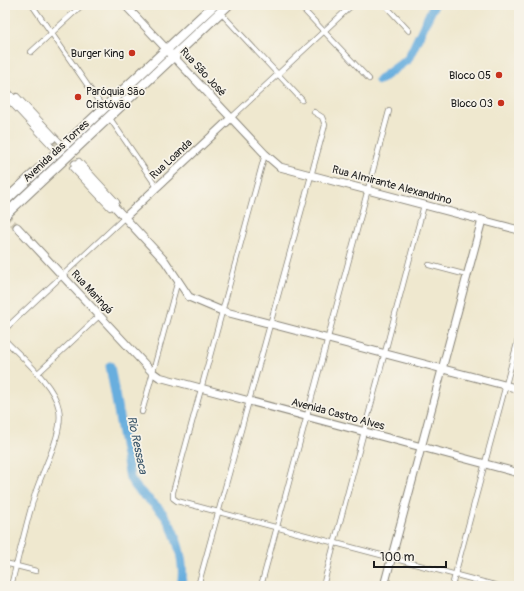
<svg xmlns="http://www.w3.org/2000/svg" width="524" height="591" viewBox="0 0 524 591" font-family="Pangolin,sans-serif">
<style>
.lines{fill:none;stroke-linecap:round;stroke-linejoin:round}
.river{stroke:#67aede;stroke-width:9}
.secondary-tunnel{stroke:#cfc9b4;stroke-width:7;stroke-dasharray:7 3.5;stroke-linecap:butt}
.street-casing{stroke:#868276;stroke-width:6}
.secondary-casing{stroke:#868276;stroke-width:9}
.highway-casing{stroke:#868276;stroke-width:11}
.street{stroke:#fff;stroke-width:4.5}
.secondary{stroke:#fff;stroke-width:7}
.highway{stroke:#fff;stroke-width:9}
.poi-dot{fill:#c8321e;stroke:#f7f3e8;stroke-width:1.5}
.labels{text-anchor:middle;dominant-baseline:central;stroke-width:3.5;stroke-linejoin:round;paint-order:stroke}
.poi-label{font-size:11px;fill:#1c1c1c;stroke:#f7f3e8;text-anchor:end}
.street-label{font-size:11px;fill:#1c1c1c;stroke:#f7f3e8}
.water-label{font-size:12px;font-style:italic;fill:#3a566a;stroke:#f7f3e8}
</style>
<rect width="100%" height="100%" fill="#f7f3e8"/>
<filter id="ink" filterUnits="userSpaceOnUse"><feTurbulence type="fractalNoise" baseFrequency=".025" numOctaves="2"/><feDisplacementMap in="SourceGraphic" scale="8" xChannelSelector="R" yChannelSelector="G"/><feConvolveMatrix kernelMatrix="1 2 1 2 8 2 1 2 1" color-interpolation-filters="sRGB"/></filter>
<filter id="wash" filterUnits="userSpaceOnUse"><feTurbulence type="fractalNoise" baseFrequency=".012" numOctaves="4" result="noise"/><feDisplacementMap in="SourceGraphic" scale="16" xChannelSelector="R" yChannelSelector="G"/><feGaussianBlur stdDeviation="0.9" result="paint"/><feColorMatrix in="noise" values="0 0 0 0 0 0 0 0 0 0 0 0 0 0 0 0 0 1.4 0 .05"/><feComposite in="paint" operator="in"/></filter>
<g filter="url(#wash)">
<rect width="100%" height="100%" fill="#efe8cf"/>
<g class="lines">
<g class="river">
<polyline points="379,80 408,59 434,5"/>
<path d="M110,366l20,112c7,14 19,20 30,32 16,17 26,54 21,76"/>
</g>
</g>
</g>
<g filter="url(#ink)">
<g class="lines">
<g class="secondary-tunnel">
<polyline points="52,139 75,164"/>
<polyline points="5,215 17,227"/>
</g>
<g class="street-casing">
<g id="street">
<polyline points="32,5 104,109"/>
<polyline points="299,5 369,79"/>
<polyline points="385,5 409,31"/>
<polyline points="220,12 302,100"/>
<polyline points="31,52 82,5"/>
<polyline points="109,117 157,187"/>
<polyline points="231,118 352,5"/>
<polyline points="57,152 10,102 17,96 64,146"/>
<polyline points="265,154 173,492 173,498 177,501 498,586"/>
<polyline points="72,168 110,208 117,202 79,161"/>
<polyline points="429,265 467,275"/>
<polyline points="5,329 125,217"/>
<path d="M5,340c17,18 49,44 54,69 5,25 -17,61 -24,85 -9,30 -16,61 -24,92"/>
<polyline points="37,374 99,316"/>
<polyline points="142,412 178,280"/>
<polyline points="5,563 36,571"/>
<polyline points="198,586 325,125 322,117 314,112"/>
<polyline points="261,586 389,111"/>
<polyline points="323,586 424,205"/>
<polyline points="452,586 519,336"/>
<polyline points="517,586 519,577"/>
</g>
</g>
<g class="secondary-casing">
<g id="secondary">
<polyline points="125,5 265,154 280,167 519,230"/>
<polyline points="5,90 52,139"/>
<polyline points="75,164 165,261 189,297 222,311 519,389"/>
<polyline points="125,217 231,118"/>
<polyline points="17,227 152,372 159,377 519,473"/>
<polyline points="384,586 482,220"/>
</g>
</g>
<g class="highway-casing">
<g id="highway">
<polyline points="5,201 214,5"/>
<polyline points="5,215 228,5"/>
</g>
</g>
<use href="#street" class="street"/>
<use href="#secondary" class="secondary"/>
<use href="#highway" class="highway"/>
</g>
</g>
<g class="poi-dot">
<circle cx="132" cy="53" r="4"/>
<circle cx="499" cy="75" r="4"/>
<circle cx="78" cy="97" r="4"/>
<circle cx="501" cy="103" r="4"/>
</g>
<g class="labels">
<g class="poi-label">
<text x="124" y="53">Burger King</text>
<text x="491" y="75">Bloco 05</text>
<text x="86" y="91" text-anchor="start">Paróquia São<tspan x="86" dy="13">Cristóvão</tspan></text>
<text x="493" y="103">Bloco 03</text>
</g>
<g class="street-label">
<text transform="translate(203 72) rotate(47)">Rua São José</text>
<text transform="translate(56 151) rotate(-43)">Avenida das Torres</text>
<text transform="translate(171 159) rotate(-43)">Rua Loanda</text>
<text transform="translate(392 185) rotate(15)">Rua Almirante Alexandrino</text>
<text transform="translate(92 292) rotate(47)">Rua Maringá</text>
<text transform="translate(338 414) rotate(15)">Avenida Castro Alves</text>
</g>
<g class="water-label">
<text transform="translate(137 445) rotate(78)">Rio Ressaca</text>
</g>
</g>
<rect width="524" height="591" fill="none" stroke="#f7f3e8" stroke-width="20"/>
<path d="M374 561v6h72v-6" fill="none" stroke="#1c1c1c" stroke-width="2"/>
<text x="380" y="561" font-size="12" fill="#1c1c1c" stroke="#f7f3e8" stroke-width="3" paint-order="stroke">100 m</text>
</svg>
